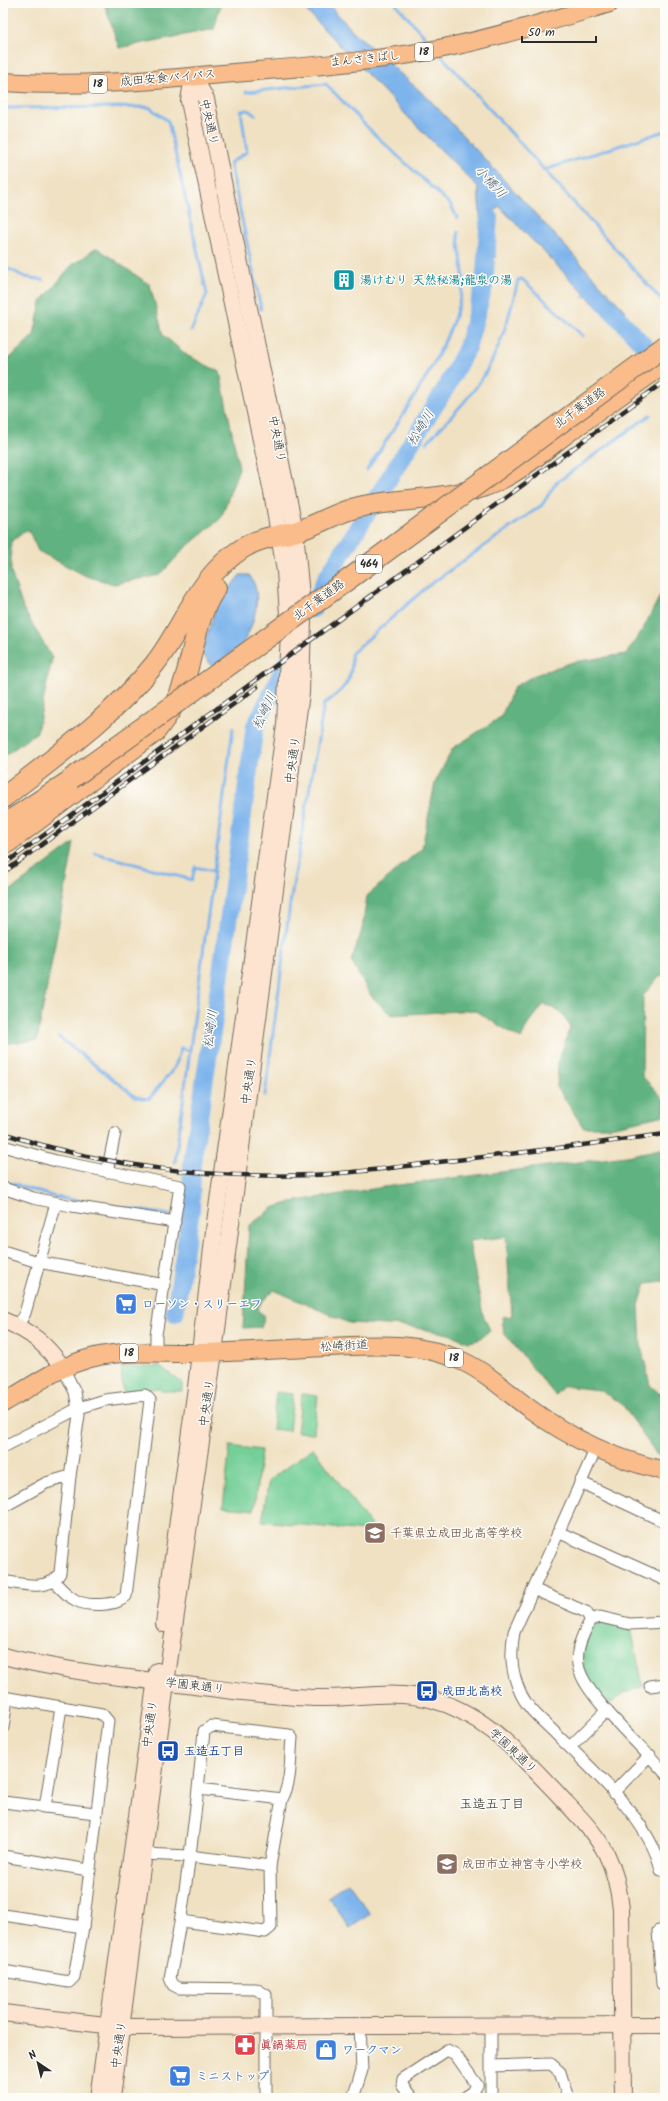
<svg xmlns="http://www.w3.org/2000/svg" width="668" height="2101" viewBox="0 0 668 2101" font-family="Kalam,'Klee One',sans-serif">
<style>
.green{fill:#75cf97;stroke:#507d61}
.forest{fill:#60b280;stroke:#466e56}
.water{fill:#7db4ec;stroke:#54708c}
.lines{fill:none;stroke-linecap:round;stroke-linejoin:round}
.stream{stroke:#7db4ec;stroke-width:3}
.river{stroke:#7db4ec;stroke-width:18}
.street-casing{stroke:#706b60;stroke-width:13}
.secondary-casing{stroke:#706b60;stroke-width:18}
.primary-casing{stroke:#706b60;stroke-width:20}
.highway-casing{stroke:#706b60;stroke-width:22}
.street{stroke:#fff;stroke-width:11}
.secondary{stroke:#fde4d0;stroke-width:16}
.primary{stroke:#f9bc8a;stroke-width:18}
.highway{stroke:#f9bc8a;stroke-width:20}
.rail-casing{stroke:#2b2b2b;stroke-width:4.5}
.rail{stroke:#fdfcf7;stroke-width:3;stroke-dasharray:9;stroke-linecap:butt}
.highway-bridge-casing{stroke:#706b60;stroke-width:22;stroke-linecap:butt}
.highway-bridge{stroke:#f9bc8a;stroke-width:20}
.labels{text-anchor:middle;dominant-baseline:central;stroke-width:3;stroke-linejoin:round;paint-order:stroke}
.shield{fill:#fdfcf7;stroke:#6a6a68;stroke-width:1}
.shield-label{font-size:11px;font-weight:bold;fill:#2b2b2b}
.street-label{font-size:12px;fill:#2b2b2b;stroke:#fdfcf7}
.culture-label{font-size:12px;font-weight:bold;fill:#0d838f;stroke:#fdfcf7;text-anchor:start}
.shop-label{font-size:12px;font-weight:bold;fill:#366cbe;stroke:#fdfcf7;text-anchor:start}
.education-label{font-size:12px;font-weight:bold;fill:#785e54;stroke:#fdfcf7;text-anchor:start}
.transit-label{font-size:12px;font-weight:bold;fill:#164399;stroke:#fdfcf7;text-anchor:start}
.health-label{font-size:12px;font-weight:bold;fill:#be3a42;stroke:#fdfcf7;text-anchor:start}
.water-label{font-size:13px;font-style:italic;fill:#485b6f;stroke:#fdfcf7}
.neighbourhood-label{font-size:13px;fill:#2b2b2b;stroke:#fdfcf7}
</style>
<rect width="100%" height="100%" fill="#fdfcf7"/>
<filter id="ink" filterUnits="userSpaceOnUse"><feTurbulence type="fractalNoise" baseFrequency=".025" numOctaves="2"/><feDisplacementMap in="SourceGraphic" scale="8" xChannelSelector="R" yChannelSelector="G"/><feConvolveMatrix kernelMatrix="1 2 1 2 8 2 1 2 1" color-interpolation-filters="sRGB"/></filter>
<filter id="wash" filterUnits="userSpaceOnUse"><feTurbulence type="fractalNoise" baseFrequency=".012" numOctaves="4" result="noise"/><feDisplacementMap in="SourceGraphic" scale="16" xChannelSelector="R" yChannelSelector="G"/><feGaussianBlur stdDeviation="0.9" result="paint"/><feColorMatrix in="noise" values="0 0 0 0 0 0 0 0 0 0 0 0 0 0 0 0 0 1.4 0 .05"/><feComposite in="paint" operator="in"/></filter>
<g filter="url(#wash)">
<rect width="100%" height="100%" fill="#f0e1c2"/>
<g class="green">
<polygon points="160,1366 182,1383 182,1391 161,1391 160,1388 123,1392 121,1367"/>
<polygon points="276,1392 293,1394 289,1431 272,1429"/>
<polygon points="302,1394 318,1396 314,1433 297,1432"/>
<polygon points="230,1446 261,1450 254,1510 223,1507"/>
<polygon points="313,1448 376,1532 262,1521 269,1480"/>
<path d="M600,1622l31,6 12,58 -18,7 -15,11c-29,-27 -34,-42 -18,-78z"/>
</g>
<g class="forest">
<polygon points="104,3 221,3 214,29 119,48"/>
<polygon points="97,248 150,285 163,335 188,356 220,372 239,468 221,518 184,549 160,575 114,584 86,576 38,551 28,529 11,542 11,572 23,608 52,658 37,732 3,757 3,359 10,358 34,335 41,302 72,265"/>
<polygon points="665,586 665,976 660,975 643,996 642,1076 665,1100 665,1115 610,1127 583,1127 557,1087 558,1063 570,1027 562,1013 544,1004 527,1026 521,1039 474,1010 391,1015 371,996 351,961 362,930 367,896 422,848 435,783 453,748 501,717 514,687 535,675 573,662 626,654 643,629"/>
<polygon points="74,843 37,1040 3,1044 3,896"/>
<polygon points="665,1148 665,1281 646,1283 639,1305 641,1346 650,1385 660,1394 665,1391 665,1456 657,1455 622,1404 599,1390 564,1386 555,1395 504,1333 502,1317 512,1316 506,1237 469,1241 483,1315 490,1330 478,1340 469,1342 449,1334 405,1326 349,1323 274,1290 261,1303 257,1310 265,1316 261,1327 243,1328 249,1226 273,1208 291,1202 391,1186 627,1156"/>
</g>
<g class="water">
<polygon points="299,3 327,3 354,32 431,101 626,312 612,322 499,206 494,212 495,258 481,229 478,187 412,121"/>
<path d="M240,575h9c15,17 5,52 -7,69 -6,9 -22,16 -30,22l-11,-14 16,-47z"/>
<polygon points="348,1883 370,1914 350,1928 328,1897"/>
</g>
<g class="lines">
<g class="stream">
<polyline points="395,3 431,44"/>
<polyline points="440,54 665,304"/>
<polyline points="246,92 326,84 374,134 451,205 457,218"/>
<polyline points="3,108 149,107 168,121 207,294 191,331"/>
<polyline points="255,115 248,110 241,111 247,152 230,163 261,309"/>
<polyline points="544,170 665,131"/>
<polyline points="3,266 25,277 43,280"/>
<polyline points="583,297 589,292"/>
<path d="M426,443c18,-19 38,-38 53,-60 21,-31 31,-68 39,-103l4,-1 61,57"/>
<path d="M367,470c32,-50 91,-130 96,-189 1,-16 -5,-33 -5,-49"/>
<polyline points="95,853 192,880 195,867 214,871"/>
<polyline points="59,1037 136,1097 149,1099 175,1067 181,1048 190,1051"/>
<path d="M265,1095l25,-191 34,-200c19,-13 31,-25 27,-50l77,-68 114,-81 14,-22 94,-68"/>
<polyline points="175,1162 233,728"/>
<polyline points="3,1181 55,1197 169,1215"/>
</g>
<g class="river">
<polyline points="602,300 662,365"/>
<polyline points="313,609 324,582 447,386 467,348 484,286 489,217"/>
<polyline points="175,1313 191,1210 192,1163 221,973 255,726 290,657"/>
</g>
</g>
</g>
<g filter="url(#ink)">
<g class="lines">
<g class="street-casing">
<g id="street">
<polyline points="3,1146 56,1161 180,1186 156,1335 156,1353"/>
<polyline points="107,1172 115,1133"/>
<polyline points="3,1188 33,1198 72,1206 175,1222"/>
<polyline points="3,1251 38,1262 165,1285"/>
<polyline points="18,1326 25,1313 56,1203"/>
<path d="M3,1447l76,-39 26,-8 40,-5 5,5 -24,196c-6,6 -12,7 -20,8 -25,3 -36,-4 -52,-23"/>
<path d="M596,1448l-82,184c-4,22 -3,41 7,62 8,17 25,29 38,43 35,34 92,85 102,133h4"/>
<polyline points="580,1482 665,1522"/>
<polyline points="3,1507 46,1483 70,1476"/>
<polyline points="558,1532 665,1580"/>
<path d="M3,1581c18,3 47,11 57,-8l10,-97 9,-61 -4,-23 -12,-24"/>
<polyline points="533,1589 586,1612 591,1620"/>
<path d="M665,1622l-35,2 -30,-7 -9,3c-8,13 -17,33 -12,49 9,30 64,78 86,104"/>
<polyline points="650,1686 665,1684"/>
<polyline points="3,1697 102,1714 108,1721 83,1927 74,1977 69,1982 3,1971"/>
<polyline points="3,1728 7,1698"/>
<polyline points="570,1747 607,1710"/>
<polyline points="199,1789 282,1799"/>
<polyline points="613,1793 650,1755"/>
<polyline points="3,1802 95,1813"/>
<polyline points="45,1807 61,1708"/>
<polyline points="144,1854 189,1856 270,1866"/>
<polyline points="3,1856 89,1870"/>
<polyline points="3,1915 83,1927"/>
<path d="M181,1921l84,11 6,-5 -1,-61 12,-67c10,-17 8,-42 10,-61l-3,-3 -77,-9 -8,5c-8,83 -18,166 -34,247l3,7 6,3 77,1 10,6v103"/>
<polyline points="665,1931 658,1931 662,1984 665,1984"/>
<polyline points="491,2026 491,2098"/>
<polyline points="492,2066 551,2064 560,2072 568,2098"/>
<polyline points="353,2098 362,2070 360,2027"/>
<polyline points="412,2098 402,2085 403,2079 447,2050 455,2054 477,2085"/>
<polyline points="464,2098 473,2092 477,2085"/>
</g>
</g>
<g class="secondary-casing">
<g id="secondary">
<path d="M3,1320c28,12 42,23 60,48"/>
<polyline points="164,1624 196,1387 215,1222 285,725 289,629 285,571 272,492 189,101 193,76"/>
<path d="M3,1656c60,15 122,22 184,29 32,4 65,9 98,11 20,2 42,3 62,1 29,-2 55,-5 83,2 54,14 88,54 125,92 18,20 38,38 51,62 9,18 13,36 15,56l2,189"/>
<polyline points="3,2013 122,2027 665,2025"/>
<polyline points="98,2098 157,1671"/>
<polyline points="112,2098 166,1683 214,1352 301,693 303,619 295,531 206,99 193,76"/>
</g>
</g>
<g class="primary-casing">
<g id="primary">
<path d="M3,82c73,5 146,-1 219,-8 79,-7 159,-12 236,-29 51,-11 102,-27 152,-42"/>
<path d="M3,1403c25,-14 50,-33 78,-42 37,-13 78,-7 116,-8 44,-1 88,-4 131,-6 48,-2 91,-6 136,15 25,12 44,31 66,47 41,30 87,51 135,62"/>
</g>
</g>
<g class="highway-casing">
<g id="highway">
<path d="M3,798c52,-41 109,-81 151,-133 32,-41 43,-88 89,-117 16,-10 33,-12 51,-16 22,-6 42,-20 65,-25 41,-9 87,-6 126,-21 28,-10 53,-31 76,-49 35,-25 69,-50 104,-74"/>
<polyline points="3,825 68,782"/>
<path d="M3,846l152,-114c10,-13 19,-25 25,-39 14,-34 14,-75 36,-105"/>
</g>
</g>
<use href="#street" class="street"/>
<use href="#secondary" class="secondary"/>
<use href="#primary" class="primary"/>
<use href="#highway" class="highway"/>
<g class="rail-casing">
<g id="rail">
<polyline points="3,865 665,381"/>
<polyline points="3,873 257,687"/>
<path d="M3,1133c97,33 206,46 308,42 46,-2 92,-9 137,-14 73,-8 145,-17 217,-27"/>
</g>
</g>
<use href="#rail" class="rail"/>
<g class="highway-bridge-casing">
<polyline id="highway-bridge" points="71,779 353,576 665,346"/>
</g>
<use href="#highway-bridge" class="highway-bridge"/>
</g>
</g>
<defs>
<g id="building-square" transform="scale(1.15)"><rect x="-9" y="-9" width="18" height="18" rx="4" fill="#0f9aa8" stroke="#fdfcf7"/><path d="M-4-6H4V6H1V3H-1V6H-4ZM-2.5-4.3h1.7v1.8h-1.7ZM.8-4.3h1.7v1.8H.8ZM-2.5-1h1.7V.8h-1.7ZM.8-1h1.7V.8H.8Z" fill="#fff"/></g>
<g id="supermarket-square" transform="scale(1.15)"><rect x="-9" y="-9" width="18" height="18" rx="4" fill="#3f7fe0" stroke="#fdfcf7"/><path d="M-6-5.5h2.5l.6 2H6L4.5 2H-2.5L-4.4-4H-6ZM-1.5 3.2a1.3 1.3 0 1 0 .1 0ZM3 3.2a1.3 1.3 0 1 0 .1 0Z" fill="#fff"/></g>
<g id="school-square" transform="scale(1.15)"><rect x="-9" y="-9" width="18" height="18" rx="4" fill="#8d6e63" stroke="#fdfcf7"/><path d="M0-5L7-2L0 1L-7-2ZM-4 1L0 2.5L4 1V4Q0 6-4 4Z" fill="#fff"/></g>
<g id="bus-square" transform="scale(1.15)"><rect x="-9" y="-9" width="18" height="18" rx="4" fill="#1a4fb4" stroke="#fdfcf7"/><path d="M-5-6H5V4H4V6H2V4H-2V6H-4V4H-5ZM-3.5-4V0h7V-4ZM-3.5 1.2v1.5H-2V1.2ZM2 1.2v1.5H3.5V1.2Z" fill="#fff"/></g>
<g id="pharmacy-square" transform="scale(1.15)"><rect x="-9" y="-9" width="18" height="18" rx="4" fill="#e0444e" stroke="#fdfcf7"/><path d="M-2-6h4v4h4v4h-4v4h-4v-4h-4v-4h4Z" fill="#fff"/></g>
<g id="shop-square" transform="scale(1.15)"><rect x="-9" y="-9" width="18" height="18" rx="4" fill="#3f7fe0" stroke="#fdfcf7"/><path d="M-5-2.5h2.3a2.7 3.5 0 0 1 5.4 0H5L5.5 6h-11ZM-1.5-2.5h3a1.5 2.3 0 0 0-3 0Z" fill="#fff"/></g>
</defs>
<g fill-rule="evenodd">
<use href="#building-square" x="344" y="280"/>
<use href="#supermarket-square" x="126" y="1304"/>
<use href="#school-square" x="375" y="1533"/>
<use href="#bus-square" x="427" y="1691"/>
<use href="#bus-square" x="168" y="1751"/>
<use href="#school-square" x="447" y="1864"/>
<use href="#pharmacy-square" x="245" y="2045"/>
<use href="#shop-square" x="326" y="2050"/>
<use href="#supermarket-square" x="180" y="2076"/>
</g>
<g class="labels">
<g class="shield">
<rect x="415" y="43" width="18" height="18" rx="3"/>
<rect x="89" y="75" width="18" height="18" rx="3"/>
<rect x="356" y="555" width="26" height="18" rx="3"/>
<rect x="120" y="1344" width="18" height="18" rx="3"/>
<rect x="445" y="1349" width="18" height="18" rx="3"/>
</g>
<g class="shield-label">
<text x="424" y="52">18</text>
<text x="98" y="84">18</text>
<text x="369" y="564">464</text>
<text x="129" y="1353">18</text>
<text x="454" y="1358">18</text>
</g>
<g class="street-label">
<text transform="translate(365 59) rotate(-6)">まんさきばし</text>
<text transform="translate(168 78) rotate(-5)">成田安食バイパス</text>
<text transform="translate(209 122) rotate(77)">中央通り</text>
<text transform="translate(580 408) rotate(-36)">北千葉道路</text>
<text transform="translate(277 439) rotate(79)">中央通り</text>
<text transform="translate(319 600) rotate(-36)">北千葉道路</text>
<text transform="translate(293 760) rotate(-82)">中央通り</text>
<text transform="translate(249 1081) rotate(-82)">中央通り</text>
<text transform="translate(344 1346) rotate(-3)">松崎街道</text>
<text transform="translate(207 1403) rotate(-82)">中央通り</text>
<text transform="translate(195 1686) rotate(7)">学園東通り</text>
<text transform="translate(150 1724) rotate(-82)">中央通り</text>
<text transform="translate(513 1751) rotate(43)">学園東通り</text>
<text transform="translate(119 2045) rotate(-82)">中央通り</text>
</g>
<g class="culture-label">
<text x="360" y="280">湯けむり 天然秘湯;龍泉の湯</text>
</g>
<g class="shop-label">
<text x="142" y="1304">ローソン・スリーエフ</text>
<text x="342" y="2050">ワークマン</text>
<text x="196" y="2076">ミニストップ</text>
</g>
<g class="education-label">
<text x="390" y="1533">千葉県立成田北高等学校</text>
<text x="462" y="1864">成田市立神宮寺小学校</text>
</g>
<g class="transit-label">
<text x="442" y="1691">成田北高校</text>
<text x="184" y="1751">玉造五丁目</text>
</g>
<g class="health-label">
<text x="260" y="2045">眞鍋薬局</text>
</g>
<g class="water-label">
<text transform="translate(490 182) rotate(47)">小橋川</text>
<text transform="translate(421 428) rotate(-58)">松崎川</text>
<text transform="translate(265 711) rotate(-65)">松崎川</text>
<text transform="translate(211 1029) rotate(-82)">松崎川</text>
</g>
<g class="neighbourhood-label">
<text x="492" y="1804">玉造五丁目</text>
</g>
</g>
<rect width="668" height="2101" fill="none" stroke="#fdfcf7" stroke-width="16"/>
<g transform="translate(38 2063) rotate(325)" stroke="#fdfcf7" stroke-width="3" paint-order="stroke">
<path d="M0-3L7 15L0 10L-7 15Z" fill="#2b2b2b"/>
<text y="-6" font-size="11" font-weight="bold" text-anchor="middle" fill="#2b2b2b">N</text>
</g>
<path d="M522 36v6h74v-6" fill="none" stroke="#2b2b2b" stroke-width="2"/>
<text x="528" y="36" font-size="12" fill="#2b2b2b" stroke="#fdfcf7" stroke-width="3" paint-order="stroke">50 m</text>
</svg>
